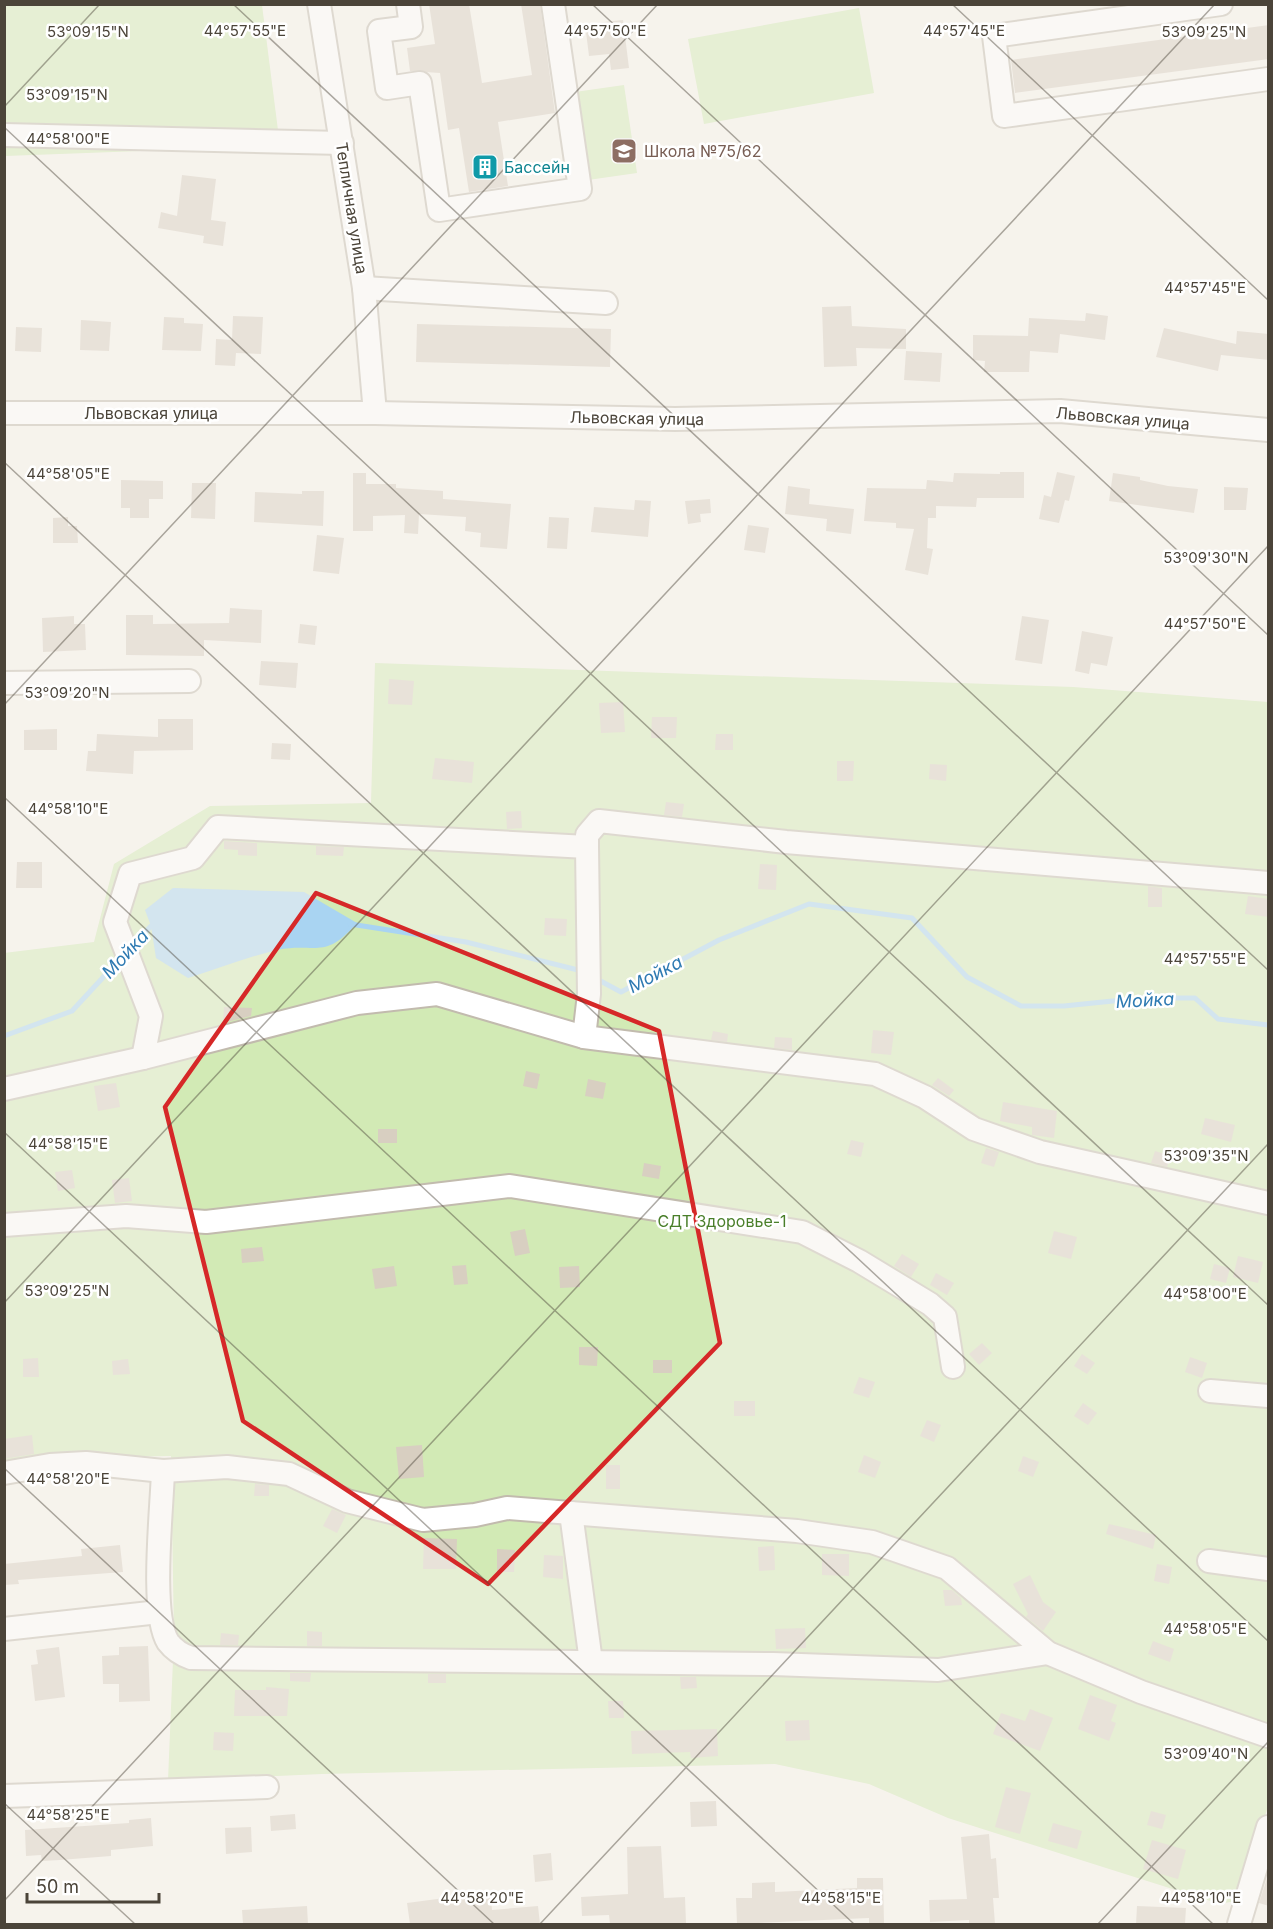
<svg xmlns="http://www.w3.org/2000/svg" width="1273" height="1929" viewBox="0 0 1273 1929" font-family="Inter,sans-serif">
<style>
.green{fill:#d2eab5}
.water{fill:#a9d4f2}
.lines{fill:none;stroke-linecap:round;stroke-linejoin:round}
.stream{stroke:#a9d4f2;stroke-width:5}
.building{fill:#d8cfc1}
.minor-casing{stroke:#c2bbae;stroke-width:26}
.minor{stroke:#fff;stroke-width:22}
.marked{fill:none;stroke:#d62828;stroke-width:4.5;stroke-linejoin:round}
.ticks{fill:none;stroke:#4b4439;stroke-width:1.5;stroke-opacity:0.45}
.labels{text-anchor:middle;dominant-baseline:central;stroke-width:5;stroke-linejoin:round;paint-order:stroke}
.education-label{font-size:16px;fill:#785e54;stroke:#fff;text-anchor:start}
.culture-label{font-size:16px;fill:#0d838f;stroke:#fff;text-anchor:start}
.street-label{font-size:16px;fill:#4b4439;stroke:#fff}
.park-label{font-size:16px;fill:#4a7f2a;stroke:#fff}
.water-label{font-size:18px;font-style:italic;fill:#2e7ab2;stroke:#fff}
.ticks-label{font-size:15px;text-anchor:middle;fill:#4b4439;stroke:#fff;stroke-width:5;stroke-linejoin:round;paint-order:stroke}
</style>
<rect width="100%" height="100%" fill="#f6f3ec"/>
<g class="green">
<polygon points="4,5 262,5 280,146 5,156"/>
<polygon points="859,8 874,93 704,124 688,39"/>
<polygon points="624,85 637,173 588,180 575,92"/>
<polygon points="375,663 1073,687 1268,702 1268,1806 1240,1900 1220,1904 948,1818 869,1784 775,1764 322,1774 168,1781 174,1636 171,1456 65,1458 5,1466 4,953 94,942 114,864 210,806 371,803"/>
</g>
<path class="water" d="M173,888l131,4 53,31c-33,38 -41,19 -80,27 -30,7 -60,19 -89,28l-32,-20 -5,-32 -6,-16z"/>
<g class="lines">
<g class="stream">
<polyline points="350,924 466,942 582,971"/>
<polyline points="132,947 151,926 158,926"/>
<polyline points="595,978 621,992 719,940 809,904 912,918 967,977 1021,1006 1064,1006 1142,998 1195,998 1218,1019 1268,1025"/>
<polyline points="4,1036 72,1011 121,958"/>
</g>
</g>
<g class="building">
<polygon points="429,4 469,4 482,83 532,75 521,4 540,4 555,113 498,122 508,186 469,192 459,128 448,130 440,73 410,71 407,48 435,44"/>
<polygon points="623,20 629,68 611,70 609,54 589,56 585,24"/>
<polygon points="1269,25 1269,59 1015,93 1011,60"/>
<polygon points="182,175 216,179 211,220 226,222 223,246 203,243 204,236 158,228 161,212 177,216"/>
<polygon points="851,306 852,326 906,329 906,349 856,348 857,366 824,367 822,307"/>
<polygon points="1086,313 1108,316 1105,340 1060,334 1058,353 1030,351 1029,372 984,372 985,361 973,360 973,335 1028,336 1029,318 1085,321"/>
<polygon points="233,316 263,317 261,354 236,353 235,366 215,365 216,339 232,340"/>
<polygon points="164,317 184,318 184,323 203,324 201,351 162,350"/>
<polygon points="81,320 111,322 109,351 80,350"/>
<polygon points="417,324 611,329 610,367 416,362"/>
<polygon points="16,327 42,328 41,352 15,351"/>
<polygon points="1164,328 1236,344 1237,331 1269,334 1269,360 1221,355 1218,371 1156,357"/>
<polygon points="906,351 942,353 940,382 904,380"/>
<polygon points="1000,472 1024,472 1024,498 977,498 976,507 936,506 936,518 928,518 927,548 933,549 928,575 905,570 914,529 896,528 896,523 864,521 867,488 926,489 927,480 953,482 954,473 1000,474"/>
<polygon points="1057,472 1075,476 1069,501 1065,500 1059,523 1039,519 1044,495 1051,497"/>
<polygon points="353,473 366,473 366,484 396,484 396,488 443,491 443,499 511,504 507,549 480,547 481,533 465,531 466,517 419,514 418,534 404,533 405,515 373,516 373,531 353,531"/>
<polygon points="1113,473 1140,477 1140,480 1168,486 1198,489 1194,513 1109,501"/>
<polygon points="121,480 163,481 163,499 149,499 149,518 130,518 130,508 121,508"/>
<polygon points="192,483 216,483 215,519 191,518"/>
<polygon points="788,486 810,489 809,504 854,509 851,534 826,531 827,519 785,514"/>
<polygon points="1224,487 1248,488 1246,510 1224,510"/>
<polygon points="302,491 324,491 323,526 254,522 255,492 302,494"/>
<polygon points="710,499 711,513 700,514 701,522 688,524 685,501"/>
<polygon points="635,500 651,501 648,537 591,532 594,507 634,510"/>
<polygon points="68,517 68,526 77,526 78,543 53,543 53,518"/>
<polygon points="549,517 569,518 567,549 547,548"/>
<polygon points="748,525 769,528 765,553 744,550"/>
<polygon points="317,535 344,538 339,574 313,571"/>
<polygon points="230,608 262,610 261,643 204,640 204,656 126,655 126,615 153,615 153,624 229,623"/>
<polygon points="74,616 74,624 85,624 86,650 43,652 42,618"/>
<polygon points="1022,616 1049,620 1042,664 1015,660"/>
<polygon points="300,624 317,626 315,645 298,643"/>
<polygon points="1082,631 1113,637 1107,666 1091,663 1089,674 1075,671"/>
<polygon points="261,661 298,663 296,688 259,685"/>
<polygon points="389,679 414,681 412,705 388,704"/>
<polygon points="623,702 625,732 601,733 599,703"/>
<polygon points="652,717 677,717 676,738 651,738"/>
<polygon points="158,719 193,719 193,750 134,751 133,774 86,771 88,751 96,751 97,734 158,737"/>
<polygon points="57,729 57,750 24,750 24,730"/>
<polygon points="716,734 733,734 733,750 715,750"/>
<polygon points="272,743 291,744 290,760 271,759"/>
<polygon points="435,758 474,762 472,783 432,779"/>
<polygon points="837,761 854,761 853,781 837,781"/>
<polygon points="930,764 947,765 946,781 929,779"/>
<polygon points="666,802 684,804 682,817 664,815"/>
<polygon points="521,811 522,828 507,829 506,812"/>
<polygon points="224,841 257,843 257,856 238,855 238,850 224,849"/>
<polygon points="316,846 344,847 343,856 316,855"/>
<polygon points="17,862 42,862 42,888 16,888"/>
<polygon points="760,864 777,865 776,890 758,889"/>
<polygon points="1148,886 1162,888 1162,907 1148,907"/>
<polygon points="1248,896 1269,899 1269,917 1245,914"/>
<polygon points="545,918 567,919 566,936 544,935"/>
<polygon points="224,1007 252,1008 251,1016 223,1023"/>
<polygon points="873,1030 894,1032 891,1055 871,1053"/>
<polygon points="713,1031 728,1034 727,1042 711,1040"/>
<polygon points="775,1037 792,1038 792,1050 774,1048"/>
<polygon points="526,1071 540,1074 537,1089 523,1086"/>
<polygon points="938,1078 954,1090 949,1096 932,1085"/>
<polygon points="588,1079 606,1083 603,1099 585,1096"/>
<polygon points="116,1083 120,1107 98,1111 94,1086"/>
<polygon points="1003,1102 1057,1111 1054,1138 1032,1135 1032,1127 1000,1121"/>
<polygon points="1205,1118 1235,1125 1231,1142 1201,1134"/>
<rect x="378" y="1129" width="19" height="14"/>
<polygon points="851,1140 864,1143 861,1157 847,1154"/>
<polygon points="986,1148 999,1152 994,1167 981,1163"/>
<polygon points="1155,1151 1171,1156 1167,1167 1151,1163"/>
<polygon points="644,1163 661,1166 659,1179 642,1176"/>
<polygon points="72,1170 75,1188 58,1191 55,1172"/>
<polygon points="129,1178 132,1201 115,1203 112,1180"/>
<polygon points="525,1229 530,1253 515,1256 510,1232"/>
<polygon points="1054,1231 1077,1237 1071,1259 1048,1253"/>
<polygon points="262,1247 264,1261 242,1263 241,1249"/>
<polygon points="902,1254 919,1264 911,1277 894,1266"/>
<polygon points="1238,1256 1263,1262 1258,1283 1233,1277"/>
<polygon points="1214,1264 1230,1268 1226,1283 1210,1279"/>
<polygon points="466,1265 468,1284 454,1285 452,1266"/>
<polygon points="394,1266 397,1286 375,1289 372,1269"/>
<polygon points="579,1266 580,1287 560,1288 559,1267"/>
<polygon points="936,1273 954,1283 947,1295 930,1285"/>
<polygon points="982,1343 992,1353 979,1365 969,1354"/>
<polygon points="579,1347 598,1347 597,1366 579,1365"/>
<polygon points="1082,1354 1095,1363 1087,1374 1074,1366"/>
<polygon points="1190,1357 1207,1363 1202,1378 1185,1372"/>
<polygon points="38,1358 39,1377 23,1377 23,1359"/>
<polygon points="128,1359 130,1374 113,1375 112,1361"/>
<rect x="653" y="1360" width="19" height="13"/>
<polygon points="859,1377 875,1382 869,1398 853,1393"/>
<rect x="734" y="1401" width="21" height="15"/>
<polygon points="1083,1403 1097,1413 1088,1425 1074,1416"/>
<polygon points="927,1420 941,1425 934,1442 920,1436"/>
<polygon points="32,1435 34,1454 4,1459 4,1439"/>
<polygon points="422,1445 424,1477 399,1479 396,1447"/>
<polygon points="864,1455 881,1462 875,1478 858,1472"/>
<polygon points="1023,1456 1039,1462 1033,1477 1018,1471"/>
<rect x="606" y="1465" width="14" height="24"/>
<polygon points="255,1484 269,1485 269,1496 254,1496"/>
<polygon points="332,1509 346,1515 337,1533 323,1526"/>
<polygon points="1109,1524 1156,1535 1153,1549 1106,1534"/>
<polygon points="424,1538 457,1539 456,1569 423,1569"/>
<polygon points="120,1545 123,1572 18,1580 19,1584 4,1585 4,1564 82,1556 81,1549"/>
<polygon points="774,1546 775,1570 759,1571 758,1547"/>
<polygon points="497,1549 515,1550 514,1572 497,1572"/>
<polygon points="822,1554 849,1554 849,1576 822,1575"/>
<polygon points="544,1555 563,1556 563,1579 543,1577"/>
<polygon points="1157,1564 1172,1567 1169,1584 1154,1581"/>
<polygon points="1030,1575 1043,1602 1056,1612 1043,1631 1026,1617 1028,1614 1013,1584"/>
<polygon points="943,1590 952,1590 961,1598 962,1605 945,1606"/>
<polygon points="805,1628 806,1648 776,1649 775,1629"/>
<polygon points="307,1631 322,1632 322,1646 307,1646"/>
<polygon points="221,1633 239,1635 238,1645 220,1645"/>
<polygon points="1153,1641 1174,1649 1170,1662 1148,1654"/>
<polygon points="148,1646 150,1701 119,1702 119,1684 103,1684 102,1656 119,1655 119,1647"/>
<polygon points="59,1647 65,1697 35,1701 31,1665 38,1664 36,1650"/>
<polygon points="290,1673 311,1673 310,1682 290,1681"/>
<rect x="428" y="1674" width="18" height="9"/>
<polygon points="680,1677 696,1677 697,1688 681,1689"/>
<polygon points="266,1687 289,1689 287,1716 234,1716 235,1690 266,1690"/>
<polygon points="1090,1695 1117,1705 1111,1721 1116,1723 1109,1741 1078,1729"/>
<polygon points="608,1701 623,1701 624,1718 609,1718"/>
<polygon points="1030,1709 1053,1718 1040,1751 993,1734 1001,1713 1025,1721"/>
<polygon points="809,1720 810,1740 786,1741 785,1721"/>
<polygon points="717,1729 718,1756 691,1758 690,1752 632,1754 631,1731"/>
<polygon points="214,1732 234,1733 233,1751 213,1750"/>
<polygon points="1006,1787 1031,1793 1020,1834 995,1827"/>
<polygon points="716,1801 717,1826 691,1827 690,1802"/>
<polygon points="1151,1811 1166,1815 1162,1829 1147,1825"/>
<polygon points="295,1814 296,1829 271,1831 270,1816"/>
<polygon points="151,1818 153,1846 111,1850 111,1856 60,1860 42,1861 41,1855 26,1856 25,1830 129,1823 129,1820"/>
<polygon points="1053,1823 1082,1831 1077,1849 1048,1841"/>
<polygon points="251,1827 252,1852 226,1854 225,1828"/>
<polygon points="989,1834 991,1859 996,1858 999,1898 993,1898 995,1924 969,1924 969,1920 930,1922 929,1900 967,1899 961,1837"/>
<polygon points="1152,1840 1186,1850 1178,1879 1143,1869"/>
<polygon points="661,1846 664,1898 685,1897 686,1923 610,1924 609,1915 582,1916 581,1897 628,1894 627,1847"/>
<polygon points="551,1853 553,1880 535,1882 533,1855"/>
<polygon points="1269,1872 1269,1906 1259,1903"/>
<polygon points="857,1878 883,1878 884,1923 869,1923 869,1918 737,1924 736,1898 752,1898 752,1883 775,1882 775,1892 857,1888"/>
<polygon points="490,1892 492,1910 538,1906 540,1924 410,1924 407,1903"/>
<polygon points="307,1906 308,1924 243,1924 242,1910"/>
<polygon points="1137,1906 1186,1908 1185,1924 1136,1924"/>
</g>
<g class="lines">
<g class="minor-casing">
<g id="minor">
<polyline points="319,4 364,288 375,413"/>
<polyline points="408,4 411,27 379,31 387,88 420,83 439,210 580,189 553,4"/>
<polyline points="1221,4 994,36 1004,116 1268,79"/>
<polyline points="4,135 342,143"/>
<polyline points="364,288 606,303"/>
<polyline points="4,413 375,413 675,419 1060,411 1268,430"/>
<polyline points="4,683 189,681"/>
<polyline points="587,847 587,835 599,821 786,842 1268,883"/>
<polyline points="143,1058 151,1016 115,922 130,874 193,858 218,827 587,847 589,994 584,1037"/>
<polyline points="4,1089 143,1058 357,1003 437,994 584,1037 875,1074 925,1097 974,1129 1040,1152 1268,1203"/>
<polyline points="4,1225 126,1216 206,1222 510,1186 802,1232 859,1261 930,1304 945,1317 953,1367"/>
<polyline points="1210,1391 1268,1396"/>
<path d="M163,1471c-1,37 -13,143 5,171 6,8 14,13 23,16l582,6 165,6 110,-17"/>
<polyline points="4,1473 50,1465 86,1463 163,1471 227,1467 289,1474 347,1501 423,1520 475,1515 507,1508 797,1531 872,1542 947,1568 1048,1653 1141,1692 1268,1736"/>
<polyline points="571,1513 591,1662"/>
<polyline points="1209,1561 1268,1569"/>
<polyline points="4,1629 159,1612"/>
<polyline points="4,1796 267,1787"/>
<polyline points="1239,1924 1268,1827"/>
</g>
</g>
<use href="#minor" class="minor"/>
</g>
<path d="M0 0H1273V1929H0ZM316,893l343,138 61,312 -232,241 -245,-163 -78,-314z" fill="#f6f3ec" fill-opacity=".55" fill-rule="evenodd"/>
<path class="marked" d="M316,893l343,138 61,312 -232,241 -245,-163 -78,-314z"/>
<path class="ticks" d="M233,4l1035,966M592,4l676,631M952,4l316,296M4,107l96,-103M4,127l1264,1178M4,462l1264,1179M4,705l654,-701M4,797l1209,1127M4,1132l850,792M4,1303l1211,-1299M4,1468l490,456M4,1803l131,121M4,1901l1264,-1355M540,1924l728,-780M1098,1924l170,-182"/>
<defs>
<g id="school-square" transform="scale(1.35)"><rect x="-9" y="-9" width="18" height="18" rx="4" fill="#8d6e63" stroke="#fff"/><path d="M0-5L7-2L0 1L-7-2ZM-4 1L0 2.5L4 1V4Q0 6-4 4Z" fill="#fff"/></g>
<g id="building-square" transform="scale(1.35)"><rect x="-9" y="-9" width="18" height="18" rx="4" fill="#0f9aa8" stroke="#fff"/><path d="M-4-6H4V6H1V3H-1V6H-4ZM-2.5-4.3h1.7v1.8h-1.7ZM.8-4.3h1.7v1.8H.8ZM-2.5-1h1.7V.8h-1.7ZM.8-1h1.7V.8H.8Z" fill="#fff"/></g>
</defs>
<g fill-rule="evenodd">
<use href="#school-square" x="624" y="151"/>
<use href="#building-square" x="485" y="167"/>
</g>
<g class="labels">
<g class="education-label">
<text x="644" y="151">Школа №75/62</text>
</g>
<g class="culture-label">
<text x="504" y="167">Бассейн</text>
</g>
<g class="street-label">
<text transform="translate(352 208) rotate(81)">Тепличная улица</text>
<text x="151" y="413">Львовская улица</text>
<text transform="translate(637 418) rotate(1)">Львовская улица</text>
<text transform="translate(1123 418) rotate(5)">Львовская улица</text>
</g>
<g class="park-label">
<text x="722" y="1221">СДТ Здоровье-1</text>
</g>
<g class="water-label">
<text transform="translate(125 954) rotate(-47)">Мойка</text>
<text transform="translate(655 974) rotate(-28)">Мойка</text>
<text transform="translate(1145 1000) rotate(-3)">Мойка</text>
</g>
</g>
<g class="ticks-label">
<text x="245" y="36">44°57'55"E</text>
<text x="964" y="36">44°57'45"E</text>
<text x="605" y="36">44°57'50"E</text>
<text x="88" y="37">53°09'15"N</text>
<text x="1204" y="37">53°09'25"N</text>
<text x="67" y="100">53°09'15"N</text>
<text x="68" y="144">44°58'00"E</text>
<text x="1205" y="293">44°57'45"E</text>
<text x="68" y="479">44°58'05"E</text>
<text x="1206" y="563">53°09'30"N</text>
<text x="1205" y="629">44°57'50"E</text>
<text x="67" y="698">53°09'20"N</text>
<text x="68" y="814">44°58'10"E</text>
<text x="1205" y="964">44°57'55"E</text>
<text x="68" y="1149">44°58'15"E</text>
<text x="1206" y="1161">53°09'35"N</text>
<text x="67" y="1296">53°09'25"N</text>
<text x="1205" y="1299">44°58'00"E</text>
<text x="68" y="1484">44°58'20"E</text>
<text x="1205" y="1634">44°58'05"E</text>
<text x="1206" y="1759">53°09'40"N</text>
<text x="68" y="1820">44°58'25"E</text>
<text x="482" y="1903">44°58'20"E</text>
<text x="841" y="1903">44°58'15"E</text>
<text x="1201" y="1903">44°58'10"E</text>
</g>
<rect width="1273" height="1929" fill="none" stroke="#4b4439" stroke-width="12"/>
<path d="M27 1893v9h132v-9" fill="none" stroke="#4b4439" stroke-width="3"/>
<text x="36" y="1893" font-size="18" fill="#4b4439" stroke="#ffffff" stroke-width="4.5" paint-order="stroke">50 m</text>
</svg>
